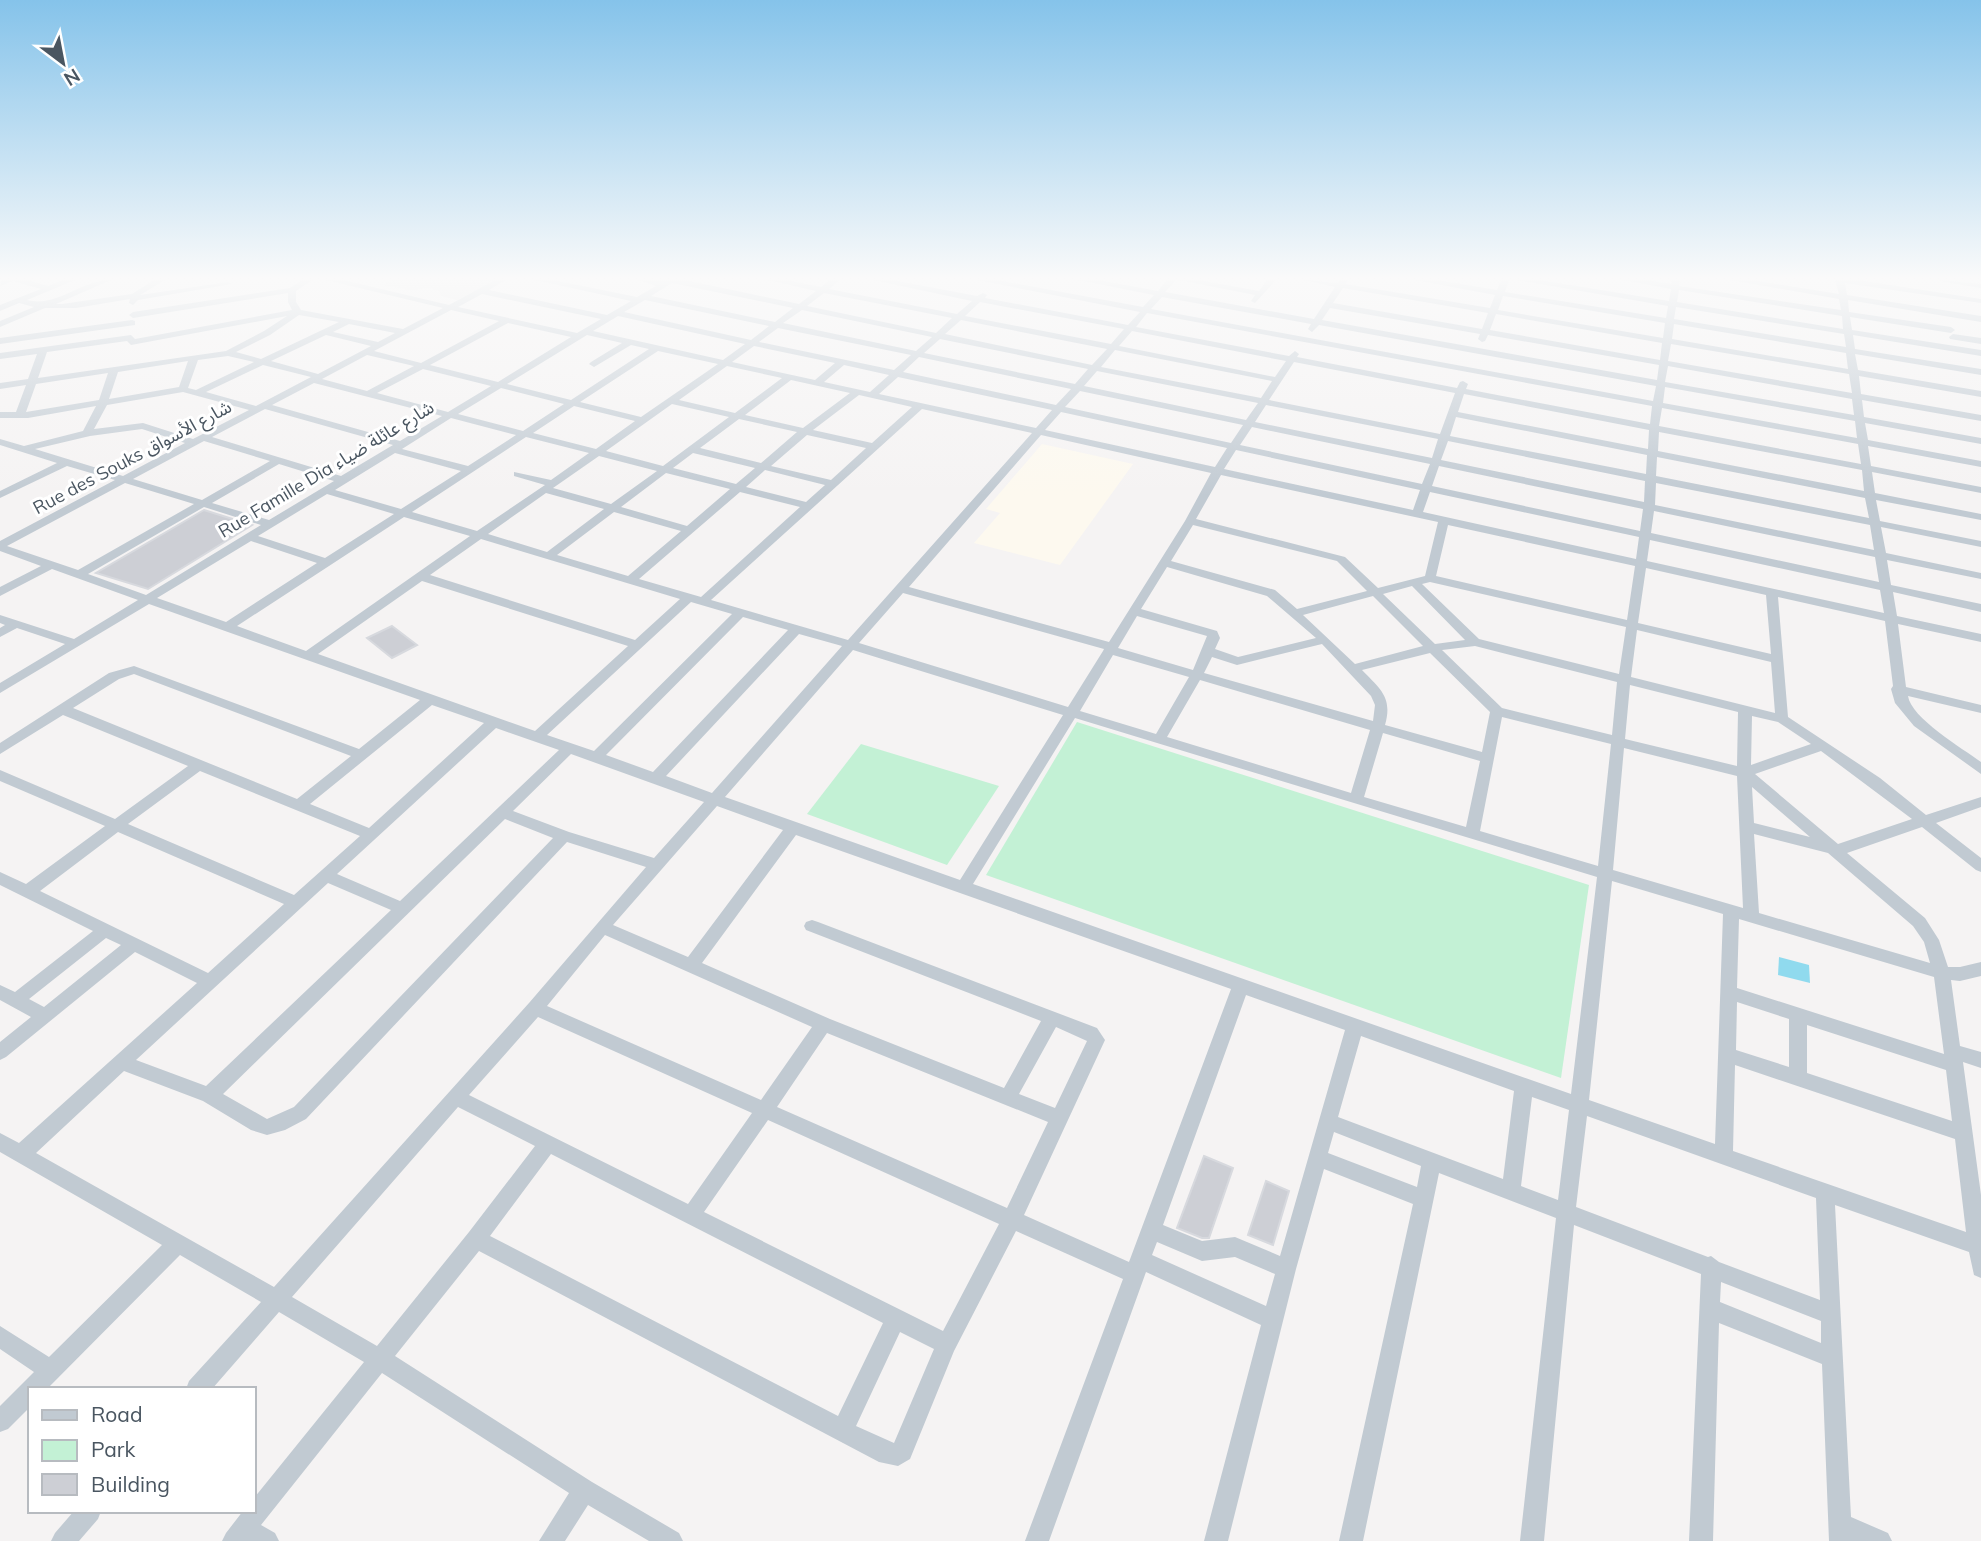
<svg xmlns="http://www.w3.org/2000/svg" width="1981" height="1541" viewBox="0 0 1981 1541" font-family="Mulish,'Noto Sans Arabic',sans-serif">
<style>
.commercial{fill:#fdf9ef}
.education{fill:#e6e4e5}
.green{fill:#c3f1d5}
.water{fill:#90daee}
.building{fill:#cdcfd5;stroke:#d7d9de;stroke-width:2}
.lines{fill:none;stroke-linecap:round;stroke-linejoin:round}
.minor{fill:#c1cad2;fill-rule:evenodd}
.labels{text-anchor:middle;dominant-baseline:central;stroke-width:6;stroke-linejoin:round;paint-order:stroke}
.far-street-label{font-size:18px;fill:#4a5661;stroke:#fff}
</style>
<rect width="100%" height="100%" fill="#f5f3f3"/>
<polygon class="commercial" points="1042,444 1133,464 1060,565 974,543 1000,513 986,509"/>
<polygon class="education" points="392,280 497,280 457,300 441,296 439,291 430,288 410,290 382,285"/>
<g class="green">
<polygon points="1077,722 1589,885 1561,1078 986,875"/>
<polygon points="861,744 999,786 947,865 807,814"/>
</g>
<polygon class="water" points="1779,957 1809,965 1810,983 1778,975"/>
<g class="building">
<polygon points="204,510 252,525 148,589 96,573"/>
<polygon points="392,626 417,645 392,658 367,638"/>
<polygon points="1204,1156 1233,1168 1209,1238 1202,1238 1177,1228"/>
<polygon points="1266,1181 1289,1191 1273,1245 1248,1235"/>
</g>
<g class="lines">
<g class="minor">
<path d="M2,280h26l20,6 15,-6h12l-48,20c30,8 53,-20 84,-20l-55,24h6l70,-10 22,-14h11l-25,15 88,-13 4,2 -94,16 -5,5 -4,-2 1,-4 -54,9h-31l-45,19v-6l34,-14 -15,-4 -19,8v-6l41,-16 -28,-8 -13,5z"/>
<path d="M302,280h10l-16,11v11l5,8 102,19 40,-21 -117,-28h17l106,25 46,-25h11l-17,10 118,25 24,-14 -96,-21h18l84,17 19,-11 -17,-6h46l114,24 17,-13 -48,-11h19l34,7 9,-7h10l-11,9 128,25 15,-13 -99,-21h19l85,16 6,-3 4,2 -2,3 143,27 12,-13 -163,-32h20l146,27 11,-12 -76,-15h20l60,11 9,-11h9l-11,12 149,27 21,-32 -31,-7 34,3 2,-3h8l-3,4 145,24 5,-13 -80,-15h22l60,10 4,-10h8l-4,12 161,26 2,-12 -151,-26h22l130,21 2,-12 -48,-9h23l25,4 1,-4h8l-1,6 162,24 -2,-11 -109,-19h22l87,14 -4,-14h23l123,19v4l-136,-20 2,12 134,21v6l-133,-22 1,12 102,15 4,3 -4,3 -101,-16 2,13 129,20v6l-128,-21 2,14 126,20v6l-126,-21 3,16 123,21v6l-122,-21 2,18 120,21v6l-119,-21 2,17 117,21v6l-116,-21 3,17 113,21v6l-113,-21 3,20 110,21v6l-109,-21 3,21 106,21v6l-105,-20 4,21 101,20v6l-100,-20 5,26 95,20v6l-94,-19 4,25 90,19v8l-88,-20 4,24 84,18v8l-83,-18 8,63 75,18v8l-73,-17c3,22 54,52 73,66v12l-67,-48 -19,-23 -4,-14 2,-3 -8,-65 -107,-24 10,120 92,61 46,37 55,-18v10l-45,16 45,35v14l-5,-2 -54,-43 -75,26 78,65 14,22 9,27h12l21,-5v14l-21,5 -9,-1 9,66 21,6v16l-18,-6 18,133v83l-7,-3 -5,-23 -134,-47 16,312 37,16 4,8h-63l-7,-177 -103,-41 -6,218h-24l12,-267 -127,-49 -30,316h-24l36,-323 -117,-45 -76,368h-24l74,-337 -89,-35 -28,100 -68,272h-24l57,-216 -115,-53 -97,269h-24l98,-262 -107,-48 -62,120 -44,108 -12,7 -19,-4 -400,-211 -84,105 197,126 87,51 4,8h-34l-61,-36 -23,36h-26l30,-48 -187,-120 -121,152 14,8 4,8h-57l4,-8 17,-22h11v-13l110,-136 -85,-50 -67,77h-26l3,-8 72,-79 -81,-47 -133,134h-17v18l-22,22 -8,3v-26l34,-34 -34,-23v-23l49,31 113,-112 -162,-93v-19l19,10 178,-160 -62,-31 -129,105 -6,3v-18l31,-25 -31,-17v-15l15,7 78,-61 -93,-46v-13l26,12 79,-58 -105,-45v-11l115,49 73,-53 -125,-51 -63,39v-11l109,-70 25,-7 225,83 61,-49 -271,-96 -149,89v-10l65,-39 -48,-16 -17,9v-9l5,-3 -5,-2v-8l74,24 64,-39 -86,-31 -52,27v-9l41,-21 -41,-15v-10l115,-61 -48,-14 -67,32v-7l57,-28 -57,-18v-6l24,7 59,-15 13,-25 -68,12h-28v-6h16l10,-27 -26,4v-6l28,-4 9,-25 -37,5v-6l131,-18 4,4 157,-29 -4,-8v-9l-155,25 -4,-3 4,-3 157,-24zM672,283l121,25 -18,14 -124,-26zM1343,288l145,25 -6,16 -149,-26zM1679,290l163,26 1,13 -166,-27zM824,293l128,25 -16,15 -129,-27zM482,294l119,25 -24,14 -119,-26zM1503,296l162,27 -2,15 -165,-28zM1162,297l149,27 -3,5 4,3 7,-7 337,61 -3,15 -502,-92zM645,300l124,26 -18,14 -127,-28zM980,302l144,27 -13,15 -146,-28zM1676,307l168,27 2,13 -172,-28zM1330,308l150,26 -2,5 4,3 3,-1 3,-6 171,30 -2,15 -335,-60zM451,310l48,11 -78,42 -47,-12zM802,310l130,27 -16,14 -133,-28zM1147,313l505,93 -2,18 -184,-35 2,-5 -5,-3 -3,1 -3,6 -160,-31 2,-3 -4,-3 -6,5 -153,-29zM1496,314l166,29 -2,17 -170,-30zM299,315l40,7 -78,37 -25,-7 34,-17zM287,316l-23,15 -38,20 -188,27 9,-26 80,-11 4,4zM618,316l127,28 -22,16 -130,-29zM961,320l146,29 -15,16 -147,-31zM508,323l63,14 -73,45 -68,-17zM349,324l46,9 -17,9 -45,-10zM1674,324l172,29 2,16 -176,-30zM778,328l133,27 -17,15 -135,-28zM1132,331l154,30 -11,16 -156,-31zM326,335l45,11 -53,28 -47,-13zM587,335l35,8 -31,19 -2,2 5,3 37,-22 18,4 -78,51 -64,-16zM940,339l148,30 -13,15 -151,-31zM1671,344l178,30 3,19 -184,-32zM754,346l81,17 -20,17 -83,-18zM1115,350l157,31 -11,17 -160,-31zM658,351l60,13 -77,53 -61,-15zM367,355l47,11 -47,25 -45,-12zM228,356l26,6 -58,28 -8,-2 10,-28zM919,357l152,32 -15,16 -153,-33zM188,361l-9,26 -70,12 9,-27zM1294,362l161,31 -15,41 -171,-34zM263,365l48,12 -55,29 -50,-14zM844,365l45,10 -19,17 -46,-10zM727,366l55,12 -47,35 -56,-13zM1668,366l184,33 2,16 -189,-33zM423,369l68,17 -43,26 -71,-19zM1097,371l161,32 -12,17 -162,-34zM108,373l-9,27 -73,12 10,-28zM898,377l154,33 -16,18 -157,-34zM791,380l59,13 -47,35 -58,-13zM314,383l128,33 -42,25 -128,-36zM1665,387l190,34 2,17 -194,-35zM501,388l63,16 -41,27 -65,-17zM1080,391l163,34 -12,18 -166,-36zM183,392l66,18 -56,29 -50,-16 -49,6 13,-24zM1464,394l185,36 -1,19 -190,-37zM859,395l53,12 -40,36 -59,-13zM672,404l57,13 -66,49 -57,-15zM1266,405l172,34 -6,19 -177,-36zM574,406l61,15 -39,28 -63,-16zM1662,408l196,36 3,20 -202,-38zM265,409l128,36 -52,31 -129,-39zM922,409l110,24 -184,207 -137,-40zM1061,412l166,36 -12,19 -170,-37zM1456,417l191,38 -1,19 -196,-38zM451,418l65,17 -48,31 -66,-17zM739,419l58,13 -36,31 -61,-15zM1252,427l178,37 -8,20 -182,-39zM142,429l43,14 -62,33 -88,-27 55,-13zM1659,432l203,38 2,21 -206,-40zM807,435l59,13 -35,32 -60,-14zM1041,435l170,38 -26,48 -76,121 -200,-55zM526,437l63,16 -38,27 -37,-8v4l31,9 -68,46 -65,-19zM204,441l66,20 -68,39 -69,-21zM1448,441l197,40 -1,21 -203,-42zM1236,450l184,40 -7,20 -189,-41zM395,453l66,18 -60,38 -66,-19zM693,453l62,15 -19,16 -63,-16zM599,456l58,15 -46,33 -58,-16zM1657,457l208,41 4,20 -213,-42zM279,464l55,17 -65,39 -57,-17zM1439,466l204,43 -3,22 -208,-45zM765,470l60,15 -19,17 -60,-15zM666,473l64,16 -43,37 -66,-19zM1221,475l217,47 -13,54 -47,12 -33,-31 -149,-38zM125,483l69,21 -116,66 -71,-24zM1656,483l214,42 4,25 -219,-45zM740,492l60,15 -99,90 -62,-18zM1430,492l209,45 -3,22 -213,-47zM546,493l58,16 -57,43 -59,-18zM327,494l67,20 -69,44 -67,-22zM204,507l57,18 -115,70 -58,-21zM1654,511l221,46 4,25 -228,-49zM614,512l67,19 -53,45 -71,-21zM404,517l66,19 -164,115 -69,-25zM1193,525l144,36 30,30 -70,18 -22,-19 -104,-29zM1448,525l187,41 -8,54 -191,-44zM481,539l199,60 -45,41 -205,-65zM1650,540l230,50 4,23 -237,-52zM251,541l66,22 -91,59 -69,-24zM1167,567l100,29 49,42 -78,19 -23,-8 5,-11 -3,-7 -76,-22zM1646,568l120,27 5,59 -133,-31zM422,581l206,65 -93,85 -217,-77zM1430,582l196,45 -7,47 -140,-35 -57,-55zM1412,586l53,54 -30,4 -52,-50zM903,593l201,56 -1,2 -35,56 -209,-64zM1373,596l50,50 -68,18 -52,-49zM691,602l41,12 -138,137 -47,-16zM1137,616l70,20 -14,34 -75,-22zM743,617l45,13 -135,142 -47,-17zM1637,630l134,32 4,51 -144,-36zM799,634l43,12 -130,147 -46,-17zM1322,644l49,52 4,9 -2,16 -169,-48 8,-16 25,8zM1475,646l142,36 -5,53 -110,-27 -60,-58zM853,650l210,65 -103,165 -235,-83zM1430,653l60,59 -8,40 -97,-27c8,-28 -5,-36 -23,-55zM1113,655l76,22 -33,57 -76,-23zM134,674l217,82 -54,43 -224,-91 46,-29zM1200,680l170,50 -19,63 -184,-56zM1630,685l108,27 -1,54 -112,-27zM432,705l52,18 -115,105 -59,-24zM1752,716l26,6 33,22 -60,21zM1502,717l109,27 -13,122 -118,-35zM1075,718l522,159 -26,217 -598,-210zM496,728l63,22 -159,151 -63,-27zM1383,733l97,28 -14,66 -102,-30zM1624,748l113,28 6,132 -130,-38zM1821,751l91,68 -74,25 -83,-70zM571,754l133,48 -50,56 -85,-26 -56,-21zM200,771l160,65 -66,59 -166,-71zM1752,787l58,50 -56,-14zM717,806l66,24 -95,127 -75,-32zM505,819l48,19 -259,269 -27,12 -44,-25zM118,832l166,72 -76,69 -168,-82zM1754,834l74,19 85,73 11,16 6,21 -171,-50zM796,835l435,154 -102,273 -105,-47 81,-175 -8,-12 -279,-106 -6,-2 -6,2 -2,4 2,4 235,91 -37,67 -174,-69 -128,-56zM567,842l79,25 -117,136 -255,284 -238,-134 88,-82 79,30 48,29 16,5 18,-5 21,-11zM1612,881l111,33 -8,230 -126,-44zM328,883l63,27 -185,176 -70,-26zM1739,919l195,58 10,77 -207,-66zM605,935l207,92 -51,73 -214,-94zM106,938l15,7 -77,62 -15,-8zM1246,995l99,35 -65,226 -45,-19 -33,4 -39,-16zM1737,1002l52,17v48l-53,-17zM538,1017l214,96 -64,91 -219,-109zM1807,1025l139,45 6,51 -145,-48zM1056,1027l31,14 -32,67 -36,-14zM827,1033l221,89 -41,86 -230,-101zM1361,1036l153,55 -11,88 -165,-62zM1735,1065l220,74 11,93 -233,-81zM1532,1097l37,13 -11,90 -37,-14zM458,1107l77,39 -66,86 -92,114 -85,-49zM1587,1116l229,82 4,102 -101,-38 -8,-6 -3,1 -132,-50zM768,1120l231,104 -56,107 -239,-119zM1334,1132l87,34 -4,21 -89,-34zM551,1154l332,169 -45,93 -348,-180zM1157,1242l45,19 33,-4 40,17 -9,32 -114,-51zM1721,1282l100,39v22l-101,-41zM900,1332l34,17 -40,94 -38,-17z"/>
<polygon points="1179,280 1199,280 1259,291 1267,280 1276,280 1255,303 1251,301 1255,295"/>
<polygon points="1940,280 1981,284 1981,288 1944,282"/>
<polygon points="132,320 135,321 135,325 0,344 0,338"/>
<polygon points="1953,334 1981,338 1981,344 1950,339 1949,337"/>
<polygon points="74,1511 101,1511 98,1519 79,1541 51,1541 55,1533"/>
</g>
</g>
<linearGradient id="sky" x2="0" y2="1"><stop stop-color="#85c3ea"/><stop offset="0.56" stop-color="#fafafa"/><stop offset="1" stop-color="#fafafa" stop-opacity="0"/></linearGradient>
<rect width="1981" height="496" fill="url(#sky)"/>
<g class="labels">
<g class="far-street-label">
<text transform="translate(132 457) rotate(-28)">Rue des Souks شارع الأسواق</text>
<text transform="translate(326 469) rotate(-31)">Rue Famille Dia شارع عائلة ضياء</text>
</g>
</g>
<rect x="28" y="1387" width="228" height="126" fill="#ffffff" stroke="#b7bbc0" stroke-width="2"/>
<rect x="42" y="1410" width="35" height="10" fill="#c1cad2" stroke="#b7bbc0" stroke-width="2"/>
<text x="91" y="1422" font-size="21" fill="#4a5661">Road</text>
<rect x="42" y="1440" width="35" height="21" fill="#c3f1d5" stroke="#b7bbc0" stroke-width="2"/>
<text x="91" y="1457" font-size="21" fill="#4a5661">Park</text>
<rect x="42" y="1474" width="35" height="21" fill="#cdcfd5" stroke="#b7bbc0" stroke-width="2"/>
<text x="91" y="1492" font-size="21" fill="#4a5661">Building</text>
<g transform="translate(63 63) rotate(148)" stroke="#ffffff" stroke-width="5" paint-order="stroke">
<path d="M0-5L12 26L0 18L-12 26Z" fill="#4a5661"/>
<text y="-10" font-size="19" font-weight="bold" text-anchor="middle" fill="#4a5661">N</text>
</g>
</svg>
